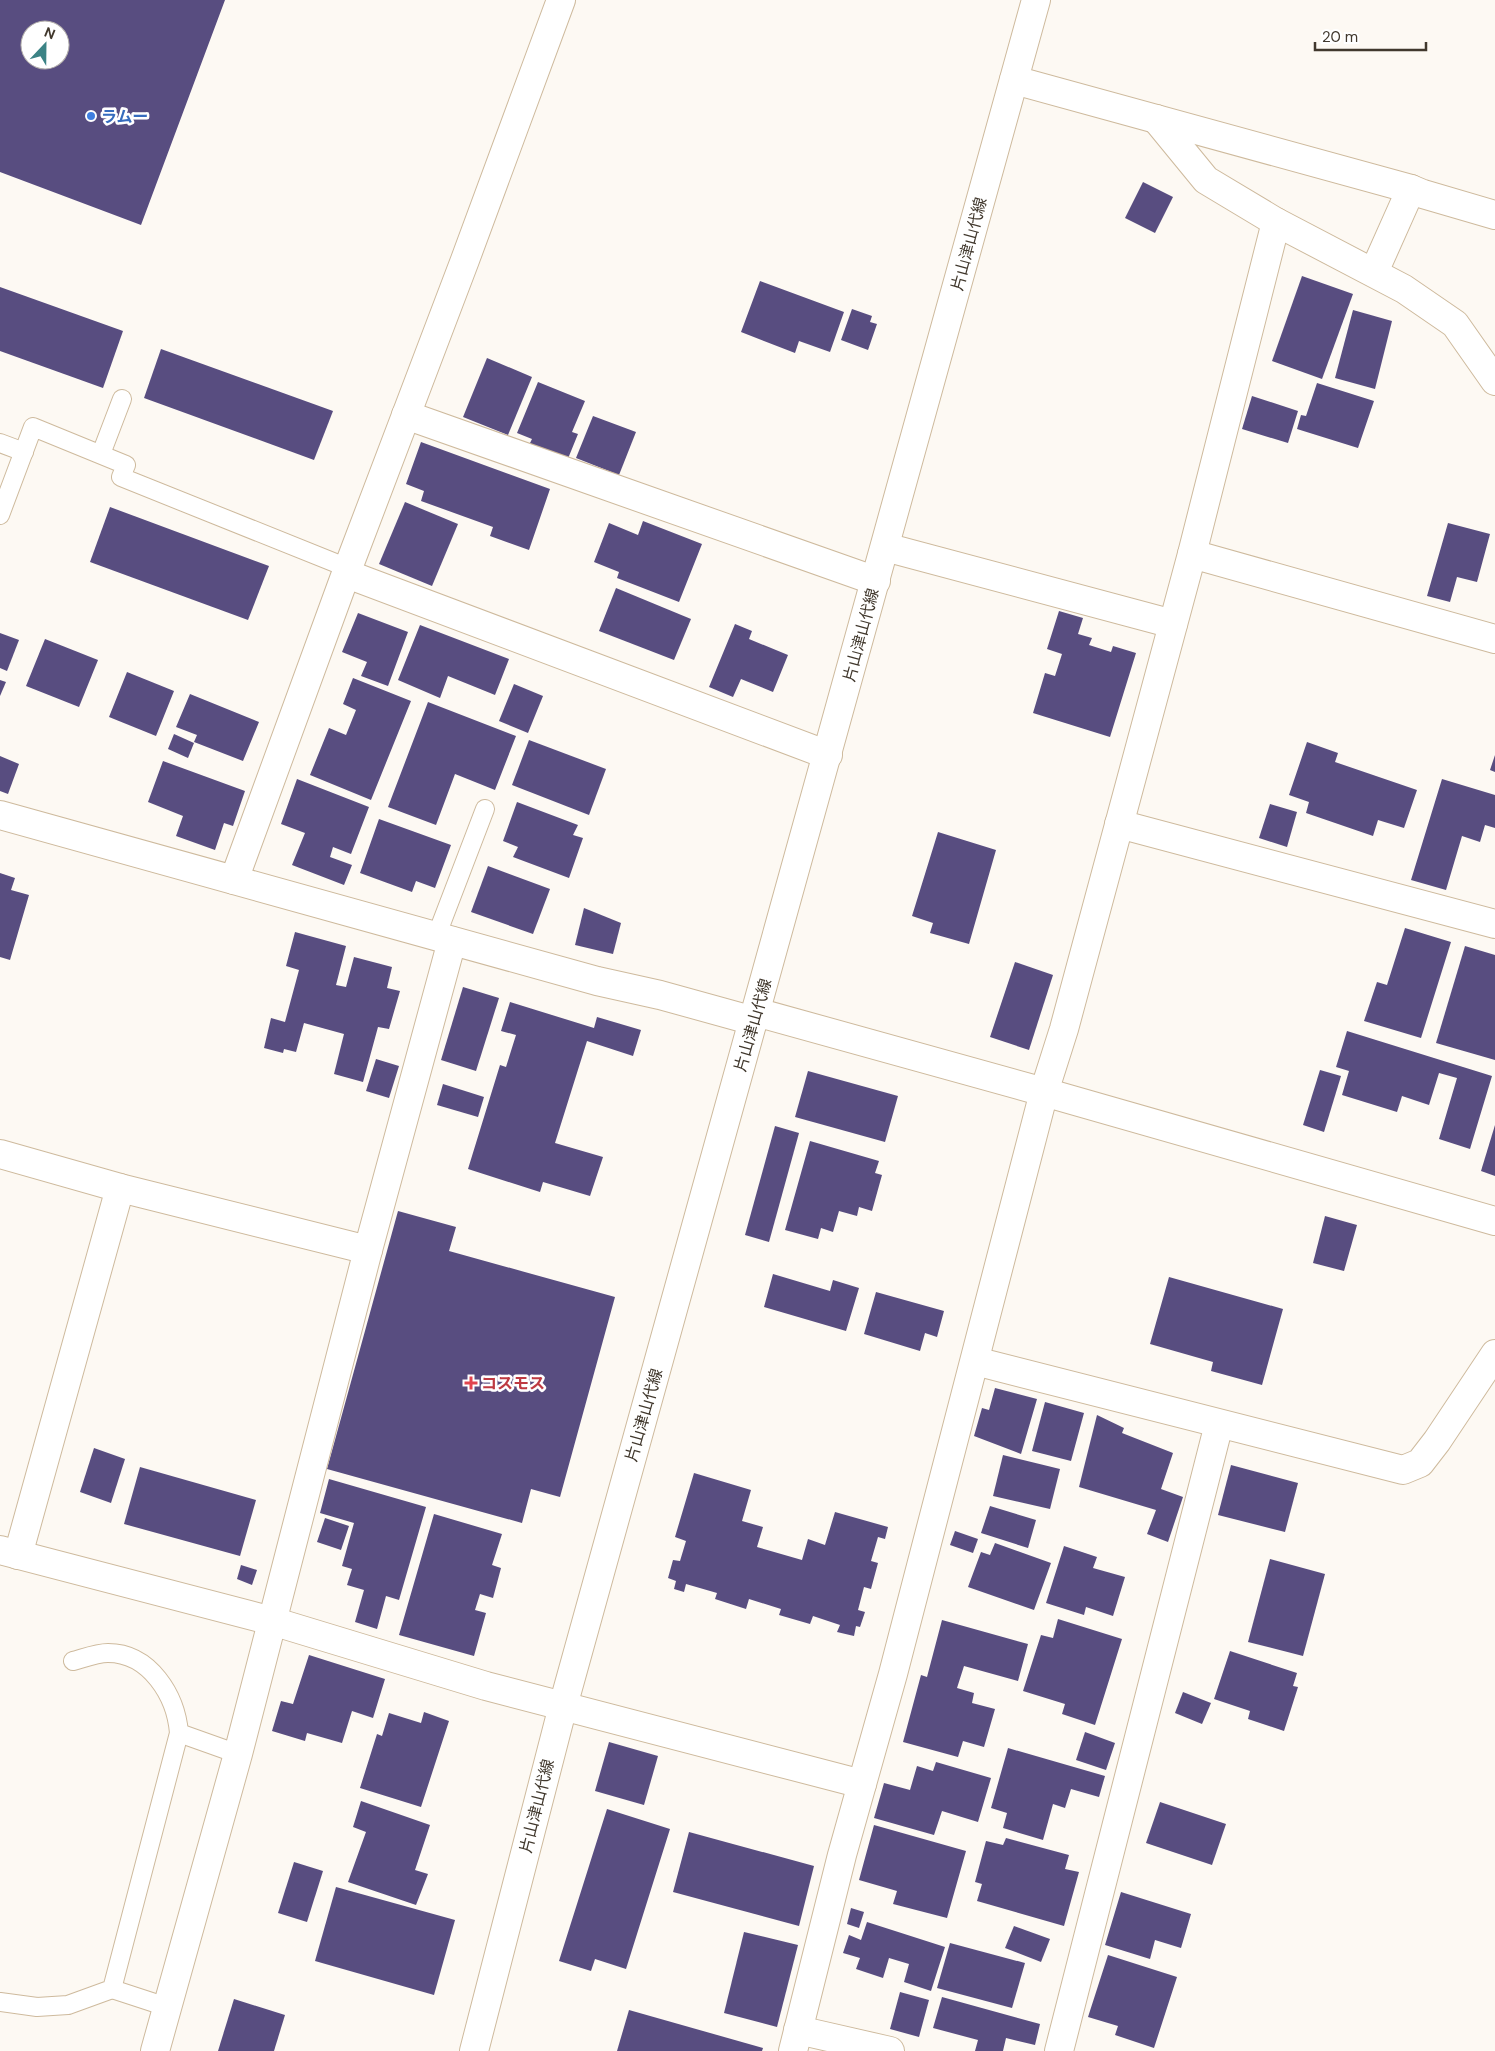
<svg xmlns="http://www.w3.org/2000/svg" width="1495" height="2051" viewBox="0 0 1495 2051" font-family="'DM Sans','Noto Sans JP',sans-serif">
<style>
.building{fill:#584d80;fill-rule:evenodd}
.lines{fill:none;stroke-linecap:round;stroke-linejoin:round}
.lane-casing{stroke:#ceba9d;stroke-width:20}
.street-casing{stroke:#ceba9d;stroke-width:30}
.secondary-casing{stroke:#ceba9d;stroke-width:30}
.lane{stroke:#fff;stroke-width:18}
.street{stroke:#fff;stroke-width:28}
.secondary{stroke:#fff;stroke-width:28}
.shop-dot{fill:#3f7fe0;stroke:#fff;stroke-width:2}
.health-dot{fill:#e0444e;stroke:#fff;stroke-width:2}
.labels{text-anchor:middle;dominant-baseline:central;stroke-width:5;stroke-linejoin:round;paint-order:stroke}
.shop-label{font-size:16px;font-weight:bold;fill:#366cbe;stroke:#fff;text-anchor:start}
.street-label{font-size:16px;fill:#41382d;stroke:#fff}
.health-label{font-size:16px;font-weight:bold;fill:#be3a42;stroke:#fff;text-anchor:start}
</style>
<rect width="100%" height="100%" fill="#fdf9f3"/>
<g class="building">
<path d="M0,0h225l-84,225 -141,-53zM30,30h30v30h-30z"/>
<polygon points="1143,182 1173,197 1155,233 1125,218"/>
<polygon points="1302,276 1353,294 1322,379 1272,361"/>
<polygon points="760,281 844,312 830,352 799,341 795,353 741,332"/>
<polygon points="0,287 123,331 103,388 0,351"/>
<polygon points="852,309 872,316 870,322 877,324 868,350 841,340"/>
<polygon points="1353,310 1392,321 1375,389 1335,378"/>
<polygon points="161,349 333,411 314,460 144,398"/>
<polygon points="487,358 532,377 508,435 463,417"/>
<polygon points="538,382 585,401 572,432 578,434 567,461 529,445 532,439 517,433"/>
<polygon points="1317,383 1374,401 1358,448 1297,429 1301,415 1306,416"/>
<polygon points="1252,396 1298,411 1288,443 1242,429"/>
<polygon points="593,416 636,432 619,475 576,458"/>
<polygon points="421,442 550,489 529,550 490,536 493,527 421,501 424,491 406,484"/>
<polygon points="405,502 458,524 432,586 379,564"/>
<polygon points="110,507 269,566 248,620 90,562"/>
<polygon points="643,521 702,544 679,602 617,578 619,572 594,562 609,523 638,535"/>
<polygon points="1448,523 1490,534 1477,582 1457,577 1450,602 1427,596"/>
<polygon points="616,588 691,619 674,660 599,631"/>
<polygon points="1059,611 1083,618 1078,634 1092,638 1089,645 1111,652 1113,646 1136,653 1110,737 1033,713 1045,673 1055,676 1062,654 1047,649"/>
<polygon points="358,613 408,632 388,686 361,676 367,662 342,652"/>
<polygon points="735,624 752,631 749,639 788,655 773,692 741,679 733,697 709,687"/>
<polygon points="420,625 509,659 495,695 448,676 440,698 398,680"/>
<polygon points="0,633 19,640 7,671 0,668"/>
<polygon points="45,639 98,660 79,707 26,686"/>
<polygon points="127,672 174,691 156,736 109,717"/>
<polygon points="353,678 411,701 371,800 310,775 329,728 346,735 356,710 343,704"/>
<polygon points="0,680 6,682 0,696"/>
<polygon points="514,684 543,696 528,733 499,721"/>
<polygon points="190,694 259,722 243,761 194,742 197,735 176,727"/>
<polygon points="428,702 516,736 495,790 455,774 436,825 388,807"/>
<polygon points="174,734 194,743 188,758 168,749"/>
<polygon points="529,740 606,769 589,815 512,785"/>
<polygon points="1307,742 1338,753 1335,762 1417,790 1404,828 1378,820 1373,836 1306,813 1309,802 1289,795"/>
<polygon points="1495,755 1495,772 1490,770"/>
<polygon points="0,756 19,764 8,794 0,791"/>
<polygon points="163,761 245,791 233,826 224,823 215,850 176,836 183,816 148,802"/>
<polygon points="297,779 369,807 351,854 333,847 330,857 352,865 344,885 292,865 305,833 281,824"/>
<polygon points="1442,779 1495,795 1495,828 1485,825 1480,842 1462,836 1446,890 1411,880"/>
<polygon points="517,802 578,825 573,835 583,838 569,878 513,857 518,847 503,841"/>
<polygon points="1270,804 1297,812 1287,847 1259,838"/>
<polygon points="379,819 451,845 435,888 416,881 412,892 360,873"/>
<polygon points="938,832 996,850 969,944 930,933 933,923 912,916"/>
<polygon points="488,866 550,889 533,934 471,912"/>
<polygon points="0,873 15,878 11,890 29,895 10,960 0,957"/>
<polygon points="584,908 621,923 613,954 575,945"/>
<polygon points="1405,928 1451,942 1421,1038 1364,1021 1377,982 1387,985"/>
<polygon points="295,932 346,946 336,985 346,987 354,957 392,967 387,988 400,991 389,1029 378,1027 363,1082 334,1074 344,1034 304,1023 296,1052 284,1049 283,1053 264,1048 271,1018 285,1022 299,970 286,966"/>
<polygon points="1465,946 1495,955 1495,1060 1436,1043"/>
<polygon points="1015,962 1053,975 1029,1050 990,1037"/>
<polygon points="463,987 499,998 476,1071 441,1060"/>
<polygon points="510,1002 594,1028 597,1017 641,1030 633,1056 587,1041 555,1143 603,1157 590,1196 543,1182 540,1192 468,1169 500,1065 506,1067 516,1035 501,1031"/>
<polygon points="1347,1031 1492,1076 1470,1149 1439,1139 1457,1078 1439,1073 1429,1105 1402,1096 1397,1112 1342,1095 1349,1071 1336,1067"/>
<polygon points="376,1059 399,1066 389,1098 366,1091"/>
<polygon points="1320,1070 1341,1076 1324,1132 1303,1125"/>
<polygon points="808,1071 898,1096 885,1142 795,1117"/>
<polygon points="443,1084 484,1097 478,1117 437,1105"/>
<polygon points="1495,1125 1495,1176 1481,1171"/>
<polygon points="775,1126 799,1133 769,1242 745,1235"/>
<polygon points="810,1141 879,1161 875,1173 882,1175 872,1211 859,1207 857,1216 839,1211 833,1232 821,1228 818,1239 785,1230"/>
<polygon points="398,1211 456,1227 449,1251 615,1297 560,1497 531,1489 522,1523 327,1469"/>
<polygon points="1325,1216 1357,1225 1344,1271 1313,1263"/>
<polygon points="773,1274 830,1291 833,1280 859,1288 846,1331 764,1307"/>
<polygon points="1169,1277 1283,1309 1262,1385 1211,1371 1213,1362 1150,1344"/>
<polygon points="876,1292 944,1311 937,1337 925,1333 920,1351 864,1334"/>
<polygon points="995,1388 1037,1399 1021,1454 974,1436 982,1408 989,1410"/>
<polygon points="1045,1402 1084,1413 1071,1461 1032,1451"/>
<polygon points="1097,1415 1124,1428 1122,1433 1173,1453 1161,1489 1183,1497 1168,1542 1147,1534 1156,1510 1079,1487"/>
<polygon points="94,1448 125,1459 111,1503 80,1492"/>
<polygon points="1003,1455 1060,1469 1050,1509 993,1496"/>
<polygon points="1231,1465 1298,1483 1285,1532 1218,1515"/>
<polygon points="140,1467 256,1500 240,1556 124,1524"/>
<polygon points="694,1473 751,1490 742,1521 763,1527 757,1547 802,1560 808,1539 825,1545 835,1512 888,1527 885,1539 878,1537 871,1561 878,1563 871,1589 864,1587 858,1610 865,1612 860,1627 856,1626 854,1636 837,1632 840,1625 813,1616 810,1624 779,1615 781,1609 749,1599 746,1609 715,1599 717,1593 686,1584 684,1592 674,1589 676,1581 668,1578 673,1560 680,1561 686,1541 675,1537"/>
<polygon points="329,1479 426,1507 399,1600 386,1596 377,1629 355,1622 364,1590 347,1585 352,1569 342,1566 354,1523 320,1513"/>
<polygon points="990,1506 1036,1520 1028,1548 981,1533"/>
<polygon points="434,1514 502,1534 492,1565 501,1568 493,1598 480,1594 475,1610 486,1613 474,1656 399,1635"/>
<polygon points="325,1518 349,1526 341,1550 317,1542"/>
<polygon points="955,1531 978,1539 973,1553 950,1545"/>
<polygon points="995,1543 1051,1563 1034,1610 968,1587 981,1552 990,1555"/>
<polygon points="1064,1546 1097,1557 1093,1568 1125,1577 1113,1616 1086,1607 1084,1615 1046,1603"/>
<polygon points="1270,1559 1325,1574 1303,1656 1248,1642"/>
<polygon points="241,1565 257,1570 252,1585 237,1579"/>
<polygon points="1058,1619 1122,1639 1095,1725 1062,1714 1065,1704 1023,1691 1041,1635 1053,1638"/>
<polygon points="942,1620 1028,1644 1018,1681 964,1666 957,1688 974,1693 972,1703 995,1709 984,1747 963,1741 958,1757 903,1742 921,1675 927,1677"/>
<polygon points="1230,1651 1297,1673 1293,1686 1298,1687 1284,1731 1248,1719 1250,1711 1214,1699"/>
<polygon points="309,1655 385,1679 373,1718 352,1711 342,1743 307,1733 305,1741 272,1731 281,1701 293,1704"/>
<polygon points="1183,1692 1211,1703 1202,1724 1175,1713"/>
<polygon points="424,1712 449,1721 421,1807 360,1788 377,1734 382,1736 389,1713 421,1723"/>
<polygon points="1085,1732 1115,1743 1106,1770 1076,1760"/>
<polygon points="609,1742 658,1756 644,1805 595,1791"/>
<polygon points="1008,1748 1105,1776 1099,1797 1071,1789 1065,1808 1053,1804 1043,1840 1003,1828 1007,1813 991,1808"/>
<polygon points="936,1762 991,1778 978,1822 942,1811 934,1835 874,1818 884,1783 910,1790 917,1766 933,1771"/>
<polygon points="361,1801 430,1825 415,1870 428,1874 416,1905 348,1882 366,1832 353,1827"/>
<polygon points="1160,1802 1226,1824 1212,1865 1146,1843"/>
<polygon points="607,1809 670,1829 626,1969 595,1959 591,1971 559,1961"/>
<polygon points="874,1825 966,1851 947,1918 893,1904 897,1891 859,1880"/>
<polygon points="689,1832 814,1866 799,1926 673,1892"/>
<polygon points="1006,1838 1069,1855 1065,1869 1079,1872 1064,1926 977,1901 982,1884 975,1882 986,1841 1003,1845"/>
<polygon points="294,1862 323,1871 307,1922 278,1913"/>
<polygon points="336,1887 455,1920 434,1995 315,1961"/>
<polygon points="1121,1892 1191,1914 1181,1948 1155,1940 1150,1959 1105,1945"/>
<polygon points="851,1908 864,1912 859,1928 847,1924"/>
<polygon points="867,1922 945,1947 931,1991 904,1982 909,1964 889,1958 883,1978 856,1969 860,1958 843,1953 849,1935 861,1940"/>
<polygon points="1014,1926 1050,1939 1041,1962 1005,1948"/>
<polygon points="744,1932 798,1945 777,2027 724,2013"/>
<polygon points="950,1943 1025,1963 1012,2008 937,1988"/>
<polygon points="1108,1955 1177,1977 1154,2048 1115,2035 1118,2026 1088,2017"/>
<polygon points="900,1992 929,2000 919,2037 890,2029"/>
<polygon points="942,1997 1040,2024 1035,2045 1006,2038 1003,2051 975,2051 978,2040 933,2028"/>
<polygon points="234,1999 285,2015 274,2051 218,2051"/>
<polygon points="629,2010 763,2048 762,2051 617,2051"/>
</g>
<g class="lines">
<g class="lane-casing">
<g id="lane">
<polyline points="0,443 24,452"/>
<polyline points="101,454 122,399"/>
<polyline points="0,515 33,427 126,465 121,477 348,568"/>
<polyline points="436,937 485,809"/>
<polyline points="179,1733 238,1754"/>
<polyline points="112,1989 167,2007"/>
<path d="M0,2002l37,5 31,-2 44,-16 67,-256c-3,-37 -29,-80 -71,-80 -11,0 -24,5 -35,8"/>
</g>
</g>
<g class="street-casing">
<g id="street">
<polyline points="1156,119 1206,180 1276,222 1404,289 1455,324 1495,381"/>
<polyline points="1374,272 1411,189"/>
<polyline points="406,415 876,581"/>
<polyline points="885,547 1173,624"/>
<polyline points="1192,554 1495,639"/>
<polyline points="347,574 828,755"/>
<polyline points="0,815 597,981 660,995 754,1021"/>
<polyline points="1119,824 1495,924"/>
<polyline points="234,880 348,568 465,260 561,0"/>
<polyline points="0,1154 120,1188 368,1250"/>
<polyline points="975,1361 1403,1470 1420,1463 1437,1441 1495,1354"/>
<polyline points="0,1550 272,1621 486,1686 862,1784"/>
<polyline points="18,1555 120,1188"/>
<polyline points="798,2030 890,2051"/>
<polyline points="155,2051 238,1754 368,1250 452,941"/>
<polyline points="793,2051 842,1855 893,1674 1044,1092 1064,1029 1192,554 1276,222"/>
<polyline points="1059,2051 1219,1424"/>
</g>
</g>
<g class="secondary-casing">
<g id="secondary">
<polyline points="1014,80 1411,189 1423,194 1495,215"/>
<polyline points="756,1012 1044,1092 1495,1221"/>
<polyline points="474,2051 563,1706 1036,0"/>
</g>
</g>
<use href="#lane" class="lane"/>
<use href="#street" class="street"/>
<use href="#secondary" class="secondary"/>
</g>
<circle class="shop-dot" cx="91" cy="116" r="5"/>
<path class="health-dot" d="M468.5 1375.5h5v5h5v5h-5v5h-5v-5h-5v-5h5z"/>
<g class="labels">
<g class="shop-label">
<text x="101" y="116">ラムー</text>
</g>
<g class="street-label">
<text transform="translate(969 244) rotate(-75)">片山津山代線</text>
<text transform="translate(861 635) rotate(-75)">片山津山代線</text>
<text transform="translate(753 1025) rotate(-74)">片山津山代線</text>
<text transform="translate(644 1415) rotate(-74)">片山津山代線</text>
<text transform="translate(537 1806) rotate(-76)">片山津山代線</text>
</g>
<g class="health-label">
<text x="481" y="1383">コスモス</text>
</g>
</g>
<g transform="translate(45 45) rotate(22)"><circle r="24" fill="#ffffff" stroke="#b3afab"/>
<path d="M0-4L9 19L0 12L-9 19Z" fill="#3b8385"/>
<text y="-8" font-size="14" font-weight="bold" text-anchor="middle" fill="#41382d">N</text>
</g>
<path d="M1315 42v8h111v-8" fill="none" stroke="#41382d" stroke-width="2.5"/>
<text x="1322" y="42" font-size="15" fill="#41382d" stroke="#ffffff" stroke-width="4" paint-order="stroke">20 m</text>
</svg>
